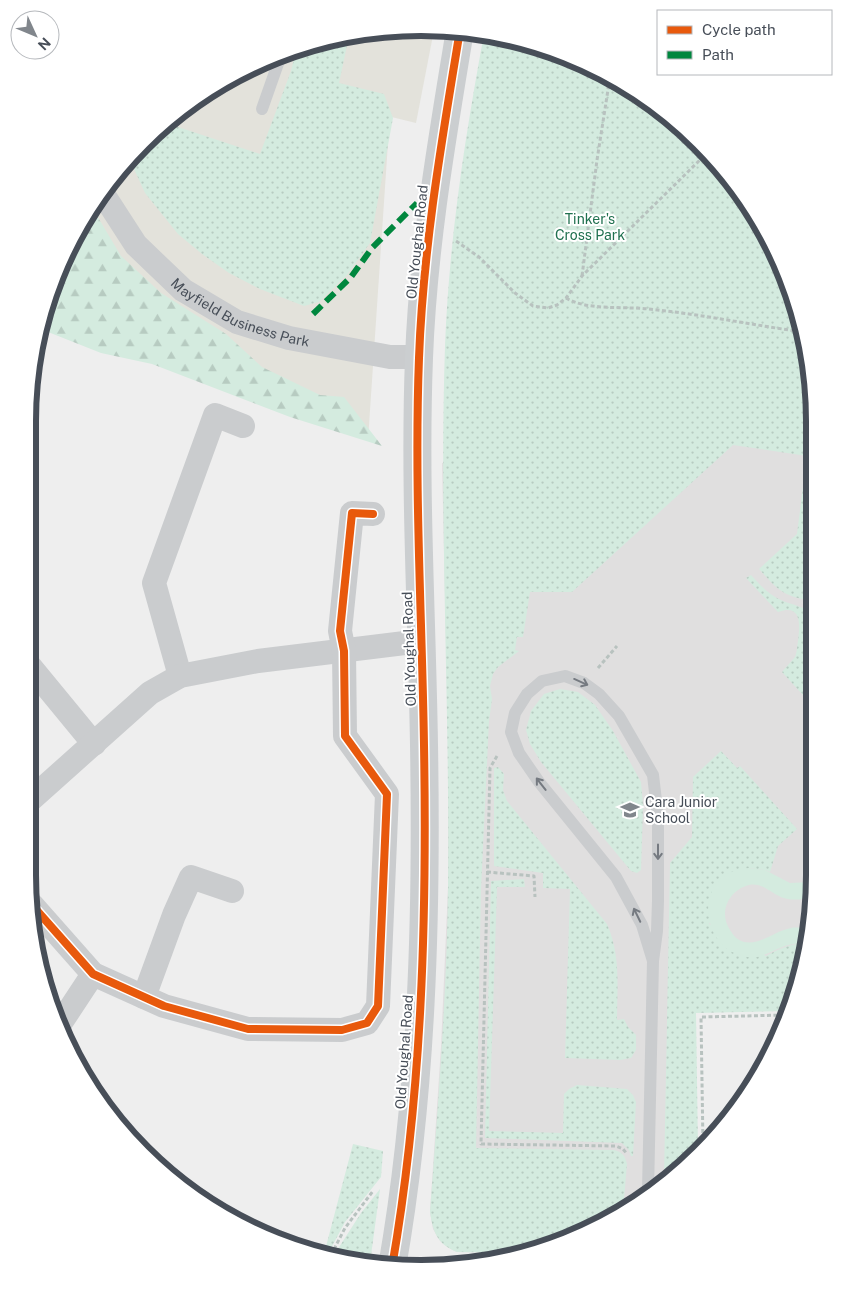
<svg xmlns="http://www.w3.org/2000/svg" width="842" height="1296" viewBox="0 0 842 1296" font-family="'Public Sans',sans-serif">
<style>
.commercial{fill:#e3e2db}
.education{fill:#e0dfdf}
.grass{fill:url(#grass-dots)}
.forest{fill:url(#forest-firs)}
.pitch{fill:#d4ebdf}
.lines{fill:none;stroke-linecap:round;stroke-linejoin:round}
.path{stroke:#b8c2bf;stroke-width:3;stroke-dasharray:4 2.5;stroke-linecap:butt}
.lane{stroke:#caccce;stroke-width:12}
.street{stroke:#caccce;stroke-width:24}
.secondary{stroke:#cbced0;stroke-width:28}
.quiet{stroke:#00873e;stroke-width:6;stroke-dasharray:12 6;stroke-linecap:butt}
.cycleway-casing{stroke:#fff;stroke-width:11}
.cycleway{stroke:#e8590c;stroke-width:8}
.oneway{stroke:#757a81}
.labels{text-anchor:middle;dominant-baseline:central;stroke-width:4;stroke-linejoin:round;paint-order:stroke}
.park-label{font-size:14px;fill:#20704f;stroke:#fff}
.street-label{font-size:14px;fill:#474e58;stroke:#fff}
.poi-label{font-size:14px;fill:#474e58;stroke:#fff;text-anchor:start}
.rim{fill:none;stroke:#474e58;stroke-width:6}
</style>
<defs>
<pattern id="grass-dots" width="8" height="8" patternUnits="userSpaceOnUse" patternTransform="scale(1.25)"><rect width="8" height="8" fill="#d4ebdf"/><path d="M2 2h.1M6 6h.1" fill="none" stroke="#b7cbc1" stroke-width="1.8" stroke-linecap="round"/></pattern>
<pattern id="forest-firs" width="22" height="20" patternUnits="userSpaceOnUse" patternTransform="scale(1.25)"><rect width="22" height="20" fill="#d4ebdf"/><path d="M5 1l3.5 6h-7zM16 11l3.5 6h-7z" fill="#b7cbc1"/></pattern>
</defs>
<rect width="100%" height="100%" fill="#eee"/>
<g class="commercial">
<polygon points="395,28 434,30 416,123 326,101 340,37"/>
<polygon points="314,43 309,65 389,128 368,440 68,247 125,162 181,109 247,68"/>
</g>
<polygon class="education" points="814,396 811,926 790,1006 676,1008 680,1165 618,1216 527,1253 457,1252 451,1249 440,1241 433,1229 430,1212 441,1047 448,888 448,732 442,463"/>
<g class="grass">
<path d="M484,34l63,14 70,32 63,45 53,56 41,66 27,72 13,77 -1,205c-31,-5 -34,-10 -54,-32l38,-35 10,-78 -74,-11 -161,147h-42l-7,45h-6l-2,13 4,1 -21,16 -5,7 -3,12 2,13 -3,22 -8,168 -5,259 138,2c8,2 11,5 13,14l-4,47 -5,5 -91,37 -70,-1c-20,-8 -24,-20 -27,-40 8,-109 17,-217 18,-326 2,-180 -9,-360 -3,-540 4,-106 20,-209 39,-312z"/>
<polygon points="349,36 339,83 384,94 393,118 370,243 347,275 319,302 304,306 260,289 229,273 202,254 178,234 145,193 129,158 166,123 260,154 291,71 296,50 319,41"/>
<path d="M751,575c8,9 18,20 30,25 10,5 25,6 32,16l-1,89 -30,-33c4,-5 9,-10 13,-15 2,-4 2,-11 3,-16 2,-16 4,-38 -20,-29l-32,-34z"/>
<polygon points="560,689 578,692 595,705 613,731 641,782 643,805 641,870 637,873 631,871 541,762 530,744 526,730 531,711 544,694"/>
<path d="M721,751l16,17 3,-2 57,63 -19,17 -8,26 -5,-2 -16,-2 -40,56 57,32c14,-8 24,-12 41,-13l-19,68 -92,2 2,137 -34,28 6,-315 22,-26 1,-60z"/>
<path d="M498,767l6,7 -1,16 4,11 100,123c14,32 10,62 10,96l7,-1 4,8 8,8v15l-5,8 -11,2 -55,-2 5,-169 -27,-1v-15l-49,-7v-98z"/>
<polygon points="524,879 525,887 497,887 489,1131 563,1133 564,1094 569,1089 577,1085 627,1089 633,1095 636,1102 633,1156 631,1156 629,1150 622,1143 485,1138 491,881"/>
<polygon points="353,1144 383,1151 381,1177 345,1222 328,1254 324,1254"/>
<polygon points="380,1189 370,1263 334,1255 361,1213"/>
</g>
<polygon class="forest" points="93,209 121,256 161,293 226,334 262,367 320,395 344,397 382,446 290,417 152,364 101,353 43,330 68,247"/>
<path class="pitch" d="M749,868l16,2 25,13 21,-1v16c-9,1 -18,3 -27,0 -11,-3 -21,-16 -35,-13 -20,5 -31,27 -19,45 3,5 7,10 14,12 18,3 30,-11 47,-14 6,-1 13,0 19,1l-3,14c-9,0 -19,1 -27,5 -15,6 -23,13 -40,7 -38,-10 -44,-71 -6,-84 4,-2 10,-2 15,-3z"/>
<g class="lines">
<g class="path">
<polyline points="456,241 479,257 515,293 533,306 548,308 557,305 566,298 582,276 707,153"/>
<polyline points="582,276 597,160 610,77"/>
<path d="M566,298c22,13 57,8 82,11 52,5 104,16 155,23"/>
<polyline points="598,668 617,646"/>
<polyline points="497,756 490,768 481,1144 616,1146 623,1149 627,1154"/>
<polyline points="487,872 534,876 535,897"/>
<polyline points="703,1146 701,1017 787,1015"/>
<polyline points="331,1255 345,1228 373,1191"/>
</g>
<g class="lane">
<polyline points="262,109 281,55"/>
<polyline points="648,1191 653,961 657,931 658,901 658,818 653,775 619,716 599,694 584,683 565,676 542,681 527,694 515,713 511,732 519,753 539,782 616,877 642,925 653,961"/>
</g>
<g class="street">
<path id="s1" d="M103,194l33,51 47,45 54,32 52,16 101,19h29"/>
<polyline points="29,665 94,744"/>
<polyline points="180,676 154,583 215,415 243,426"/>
<polyline points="28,802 150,693 180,676 258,661 421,641"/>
<polyline points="32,905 93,974 164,1006 248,1029 342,1030 367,1023 378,1006 387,794 345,736 344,651 340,631 352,513 373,514"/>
<polyline points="144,997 174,915 191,877 232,891"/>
<polyline points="60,1024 93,974"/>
</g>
<path class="secondary" d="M392,1267c30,-172 35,-348 32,-522 -2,-129 -10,-258 -5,-387 4,-110 23,-219 41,-328"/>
<polyline class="quiet" points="313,314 351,277 372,248 417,203"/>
<g class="cycleway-casing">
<g id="cycleway">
<polyline points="32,905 93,974 164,1006 248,1029 342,1030 367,1023 378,1006 387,794 345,736 344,651 340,631 352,513 373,514"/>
<path d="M392,1267c30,-172 35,-348 32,-522 -2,-129 -10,-258 -5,-387 4,-110 23,-219 41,-328"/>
</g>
</g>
<use href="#cycleway" class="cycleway"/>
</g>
<defs><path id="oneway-shaft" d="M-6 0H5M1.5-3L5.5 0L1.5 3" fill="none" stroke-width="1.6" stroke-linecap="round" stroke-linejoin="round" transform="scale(1.25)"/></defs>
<g class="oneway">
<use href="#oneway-shaft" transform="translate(581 682) rotate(24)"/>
<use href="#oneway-shaft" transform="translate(541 784) rotate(-128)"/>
<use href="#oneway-shaft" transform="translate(658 852) rotate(90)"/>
<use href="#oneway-shaft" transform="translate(637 915) rotate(-116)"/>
</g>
<defs>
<g id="school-bare" transform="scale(1.5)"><path d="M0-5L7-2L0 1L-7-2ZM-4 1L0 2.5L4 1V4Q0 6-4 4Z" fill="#81868c" stroke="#fff" stroke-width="2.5" paint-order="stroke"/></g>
</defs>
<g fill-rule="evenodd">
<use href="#school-bare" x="630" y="810"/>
</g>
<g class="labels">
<g class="park-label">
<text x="590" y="219">Tinker's<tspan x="590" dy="16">Cross Park</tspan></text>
</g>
<g class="street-label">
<text transform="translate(417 242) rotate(-84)">Old Youghal Road</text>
<text stroke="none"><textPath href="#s1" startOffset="188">Mayfield Business Park</textPath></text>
<text transform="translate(409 649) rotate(-92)">Old Youghal Road</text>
<text transform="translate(404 1052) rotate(-86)">Old Youghal Road</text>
</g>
<g class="poi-label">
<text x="645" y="802">Cara Junior<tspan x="645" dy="16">School</tspan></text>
</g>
</g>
<path d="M0 0H842V1296H0ZM421 36H421A385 385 0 0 1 806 421V875A385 385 0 0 1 421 1260H421A385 385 0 0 1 36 875V421A385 385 0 0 1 421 36Z" fill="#fff" fill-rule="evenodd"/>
<path class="rim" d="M421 36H421A385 385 0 0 1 806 421V875A385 385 0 0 1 421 1260H421A385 385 0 0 1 36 875V421A385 385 0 0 1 421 36Z"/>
<rect x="657" y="10" width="175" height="65" fill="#ffffff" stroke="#b5b8bc"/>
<rect x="667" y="26" width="25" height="8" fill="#e8590c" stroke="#b5b8bc"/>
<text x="702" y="35" font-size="15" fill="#474e58">Cycle path</text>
<rect x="667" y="51" width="25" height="8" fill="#00873e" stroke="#b5b8bc"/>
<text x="702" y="60" font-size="15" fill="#474e58">Path</text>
<g transform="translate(35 35) rotate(134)"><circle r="24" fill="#ffffff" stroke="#b5b8bc"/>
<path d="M0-4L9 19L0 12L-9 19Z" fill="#81868c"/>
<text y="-8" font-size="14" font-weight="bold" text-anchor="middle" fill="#474e58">N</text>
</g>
</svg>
